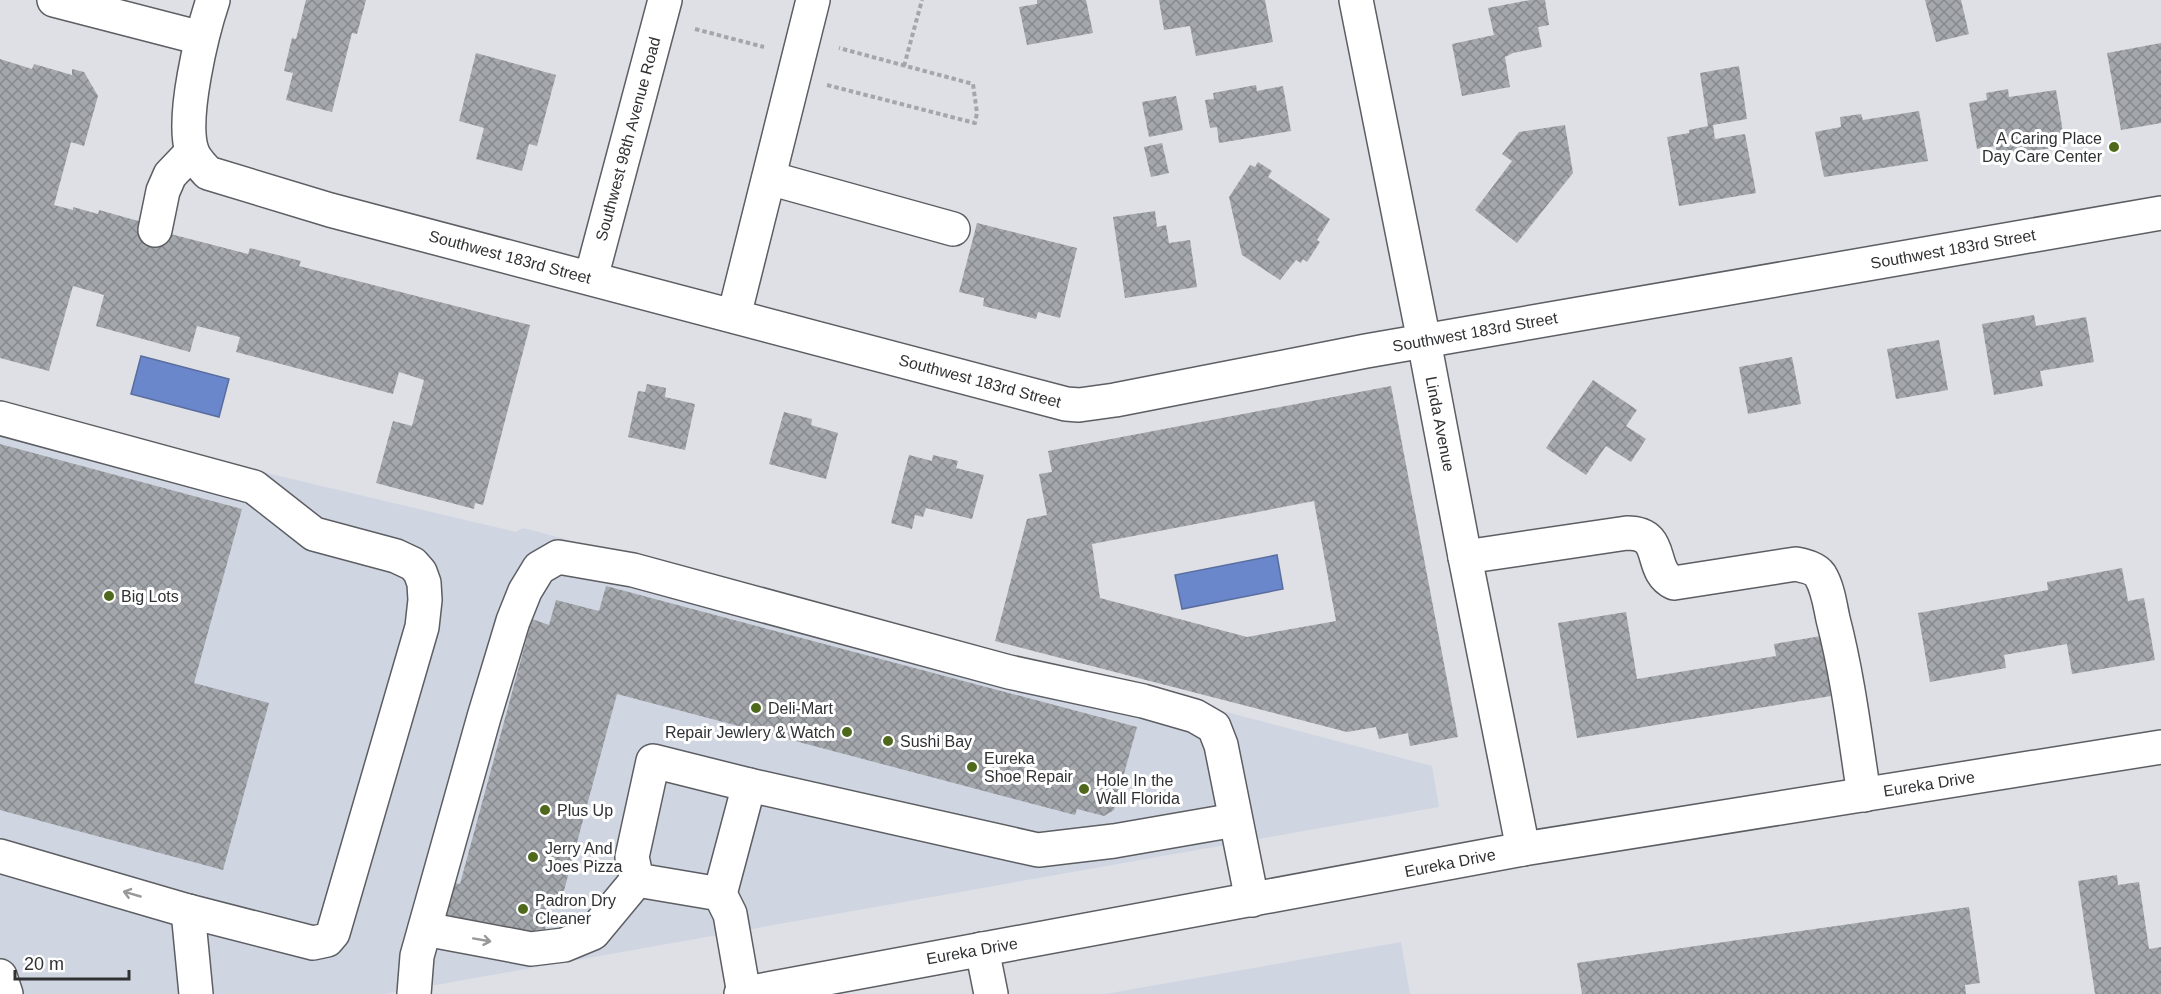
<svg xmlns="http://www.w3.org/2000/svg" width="2161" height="994" viewBox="0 0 2161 994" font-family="Arial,sans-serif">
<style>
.built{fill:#cfd5e1}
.water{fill:#6a87cc;stroke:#596d9e;stroke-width:1.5}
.building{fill:url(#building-cross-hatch);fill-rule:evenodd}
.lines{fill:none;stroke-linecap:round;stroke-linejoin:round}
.minor-casing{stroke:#5c5e63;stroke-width:36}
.major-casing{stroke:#5c5e63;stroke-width:36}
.path{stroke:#a5a6ab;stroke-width:4;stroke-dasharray:4.5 3;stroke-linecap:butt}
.minor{stroke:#fff;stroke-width:33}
.major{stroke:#fff;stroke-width:33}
.oneway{stroke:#989899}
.poi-dot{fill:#4f691c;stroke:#fff;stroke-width:2}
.labels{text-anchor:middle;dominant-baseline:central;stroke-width:6;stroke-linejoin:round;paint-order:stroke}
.poi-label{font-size:16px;fill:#303133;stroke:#fff;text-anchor:start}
.street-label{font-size:16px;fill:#303133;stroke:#fff}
</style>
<defs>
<pattern id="building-cross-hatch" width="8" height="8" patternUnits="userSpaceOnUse" patternTransform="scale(1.5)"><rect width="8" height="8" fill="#a4a7ac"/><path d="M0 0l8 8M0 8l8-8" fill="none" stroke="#86898d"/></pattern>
</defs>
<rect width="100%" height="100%" fill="#dee0e6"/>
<g class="built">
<polygon points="0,410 516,532 523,528 1432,766 1439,807 385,994 0,994"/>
<polygon points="1401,942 1410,994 1105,994"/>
</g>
<g class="water">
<polygon points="141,356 229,379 219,417 131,394"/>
<polygon points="1277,555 1283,589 1182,609 1175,575"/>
</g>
<g class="building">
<polygon points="306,0 366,0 357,34 352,33 332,112 286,100 293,73 284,71 292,38 296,39"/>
<polygon points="1037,0 1086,0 1093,33 1027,45 1019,7 1037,4"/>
<polygon points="1159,0 1265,0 1273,42 1196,56 1190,26 1164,30"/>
<polygon points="1530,0 1545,0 1549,25 1538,27 1542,47 1513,53 1505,57 1510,87 1462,96 1452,44 1494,35 1488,8"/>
<polygon points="1925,0 1961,0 1969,34 1936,42"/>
<polygon points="2161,43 2161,123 2121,130 2107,53"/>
<polygon points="476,53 556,75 537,146 529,144 522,171 476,159 484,128 459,121"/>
<polygon points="0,59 32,69 34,64 72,75 72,69 84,72 98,96 84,146 71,142 54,205 73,210 73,207 98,214 99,210 149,224 155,230 248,254 250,248 301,261 299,266 530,325 483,505 475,503 474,509 376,483 393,421 412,426 424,380 399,372 393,394 236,352 240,337 197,326 190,352 96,326 104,295 73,286 49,371 0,358"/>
<polygon points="1739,66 1747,119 1713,125 1715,139 1745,134 1756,193 1679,206 1667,137 1689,133 1689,130 1708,126 1700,73"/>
<polygon points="1256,85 1257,91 1283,86 1291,131 1219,143 1217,127 1210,128 1205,100 1214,99 1213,93"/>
<polygon points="2008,89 2009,97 2056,90 2063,132 2049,134 2051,148 1997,157 1996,146 1977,149 1969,103 1987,100 1986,93"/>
<polygon points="1176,96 1183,130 1149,137 1142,102"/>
<polygon points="1919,111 1928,161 1824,177 1815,132 1841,127 1840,117 1861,114 1863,120"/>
<polygon points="1565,125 1573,173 1517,243 1475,210 1512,161 1502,154 1519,132"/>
<polygon points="1162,143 1169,173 1151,177 1144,147"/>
<polygon points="1258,162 1272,171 1268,177 1330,219 1317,240 1320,242 1307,262 1303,259 1301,263 1296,260 1280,280 1242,255 1229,197 1250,165 1255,167"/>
<polygon points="1155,211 1157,227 1166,225 1169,243 1190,240 1197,287 1125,298 1113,217"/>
<polygon points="977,223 1077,248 1060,318 1038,312 1036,319 983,306 984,298 959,292"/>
<polygon points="2034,315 2036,326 2086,317 2094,362 2040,371 2043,386 1994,395 1982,324"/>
<polygon points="1939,340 1948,390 1896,399 1887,349"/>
<polygon points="1792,357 1801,404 1748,414 1739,367"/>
<polygon points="1593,380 1637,410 1626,426 1646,439 1631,462 1606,446 1586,475 1546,448"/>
<polygon points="647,384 666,388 665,397 695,404 685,450 628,437 638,391 645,392"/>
<path d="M1391,386l67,351 -48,9 -2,-13 -29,6 -3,-12 -29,5 -352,-91 32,-122 20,-4 -8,-41 13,-2 -4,-21zM1314,501l22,120 -89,16 -147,-39 -8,-54z"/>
<polygon points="784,412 812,419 811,425 838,433 826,479 769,464"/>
<polygon points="0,444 242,509 194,683 269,703 223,870 0,810"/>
<polygon points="909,455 932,461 933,455 958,461 956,468 984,475 972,519 926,508 923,517 915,515 912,529 891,523"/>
<polygon points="2122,568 2128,601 2144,598 2155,660 2072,674 2067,644 2004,655 2006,668 1930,682 1918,613 2048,590 2047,582"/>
<polygon points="606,586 1137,727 1114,810 1104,816 1077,809 1075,815 617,694 559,909 551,907 543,937 450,921 446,913 455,883 460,884 532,619 549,625 556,600 599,611"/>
<polygon points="1626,612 1637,679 1776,656 1774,644 1821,636 1831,696 1577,738 1558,623"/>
<polygon points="2117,875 2118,885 2139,882 2149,949 2161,947 2161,994 2095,994 2078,881"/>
<polygon points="1969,907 1980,983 1965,985 1966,994 1582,994 1577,963"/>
</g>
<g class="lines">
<g class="minor-casing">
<g id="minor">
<polyline points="54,0 201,38"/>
<path d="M213,0c-11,33 -32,118 -21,151 3,9 10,15 16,22l122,37 736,194 13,1 36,-5 251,-49 795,-138"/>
<polyline points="1356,0 1424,341 1465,557 1523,849"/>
<polyline points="769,178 953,229"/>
<polyline points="155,230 163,191 170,175 192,152"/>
<polyline points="591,278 665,0"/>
<polyline points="734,316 813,0"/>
<polyline points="0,418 254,487 314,534 396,556 413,564 420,572 424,583 425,600 422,627 333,933 327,940 313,943 188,911 0,856"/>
<path d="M1465,557l162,-24c40,0 20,37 47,50l122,-19c8,2 19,4 24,11 8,13 10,30 13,44 15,58 22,117 31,176"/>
<polyline points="720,894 749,785"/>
<polyline points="188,911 196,994"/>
<polyline points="425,929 531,949 564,945 593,933 637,880"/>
<polyline points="982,949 991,994"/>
<polyline points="0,976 6,994"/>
<polyline points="414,994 417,956 484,717 513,621 525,591 539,568 558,557 633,570 1009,672 1143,701 1195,716 1214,727 1221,745 1252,900"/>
<polyline points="744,994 730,914 720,894 637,880 632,857 653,761 749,785 1038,850 1114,841 1235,820"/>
</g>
</g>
<g class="major-casing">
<polyline id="major" points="741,994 1523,849 2161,747"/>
</g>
<g class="path">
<polyline points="695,29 764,47"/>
<polyline points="904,66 922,0"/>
<polyline points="827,85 975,123 977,113 973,84 839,48"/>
</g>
<use href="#minor" class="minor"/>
<use href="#major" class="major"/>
</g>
<defs><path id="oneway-shaft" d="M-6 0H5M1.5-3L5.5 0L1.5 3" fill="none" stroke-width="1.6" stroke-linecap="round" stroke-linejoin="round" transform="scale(1.5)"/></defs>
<g class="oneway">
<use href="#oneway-shaft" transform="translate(132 894) rotate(-164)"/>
<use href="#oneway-shaft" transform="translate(482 940) rotate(10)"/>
</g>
<g class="poi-dot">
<circle cx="2114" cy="147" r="6"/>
<circle cx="109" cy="596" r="6"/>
<circle cx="756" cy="708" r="6"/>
<circle cx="847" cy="732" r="6"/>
<circle cx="888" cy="741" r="6"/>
<circle cx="972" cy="767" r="6"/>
<circle cx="1084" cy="789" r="6"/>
<circle cx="545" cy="810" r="6"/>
<circle cx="533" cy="857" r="6"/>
<circle cx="523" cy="909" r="6"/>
</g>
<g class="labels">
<g class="poi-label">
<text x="2102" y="138" text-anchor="end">A Caring Place<tspan x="2102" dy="18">Day Care Center</tspan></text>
<text x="121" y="596">Big Lots</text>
<text x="768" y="708">Deli-Mart</text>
<text x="835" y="732" text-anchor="end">Repair Jewlery &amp; Watch</text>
<text x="900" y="741">Sushi Bay</text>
<text x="984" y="758">Eureka<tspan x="984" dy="18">Shoe Repair</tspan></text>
<text x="1096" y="780">Hole In the<tspan x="1096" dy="18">Wall Florida</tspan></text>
<text x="557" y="810">Plus Up</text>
<text x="545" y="848">Jerry And<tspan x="545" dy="18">Joes Pizza</tspan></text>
<text x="535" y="900">Padron Dry<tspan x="535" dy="18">Cleaner</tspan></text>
</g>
<g class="street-label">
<text transform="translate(628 139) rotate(-75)">Southwest 98th Avenue Road</text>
<text transform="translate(1953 249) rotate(-10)">Southwest 183rd Street</text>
<text transform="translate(510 257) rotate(15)">Southwest 183rd Street</text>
<text transform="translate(1475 332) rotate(-10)">Southwest 183rd Street</text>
<text transform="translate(980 381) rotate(15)">Southwest 183rd Street</text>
<text transform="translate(1440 424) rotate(79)">Linda Avenue</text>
<text transform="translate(1929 784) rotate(-9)">Eureka Drive</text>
<text transform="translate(1450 863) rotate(-11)">Eureka Drive</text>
<text transform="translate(972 951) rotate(-10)">Eureka Drive</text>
</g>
</g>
<path d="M15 970v9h114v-9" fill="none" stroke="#303133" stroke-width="3"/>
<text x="24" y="970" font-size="18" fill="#303133" stroke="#ffffff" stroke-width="4.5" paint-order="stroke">20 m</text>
</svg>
